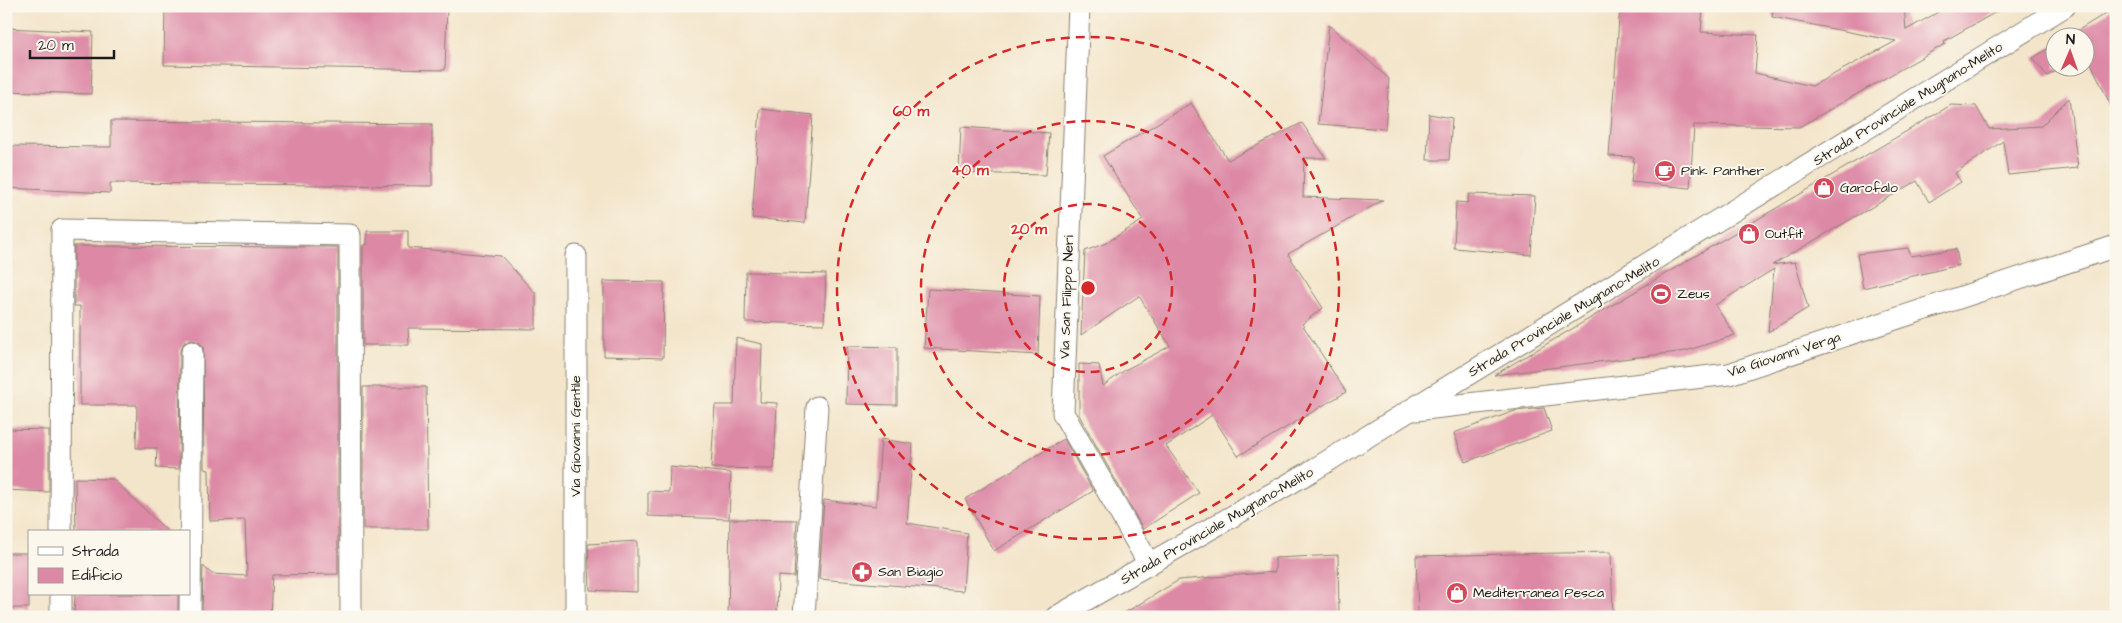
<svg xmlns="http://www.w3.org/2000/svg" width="2122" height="623" viewBox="0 0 2122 623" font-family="'Architects Daughter',sans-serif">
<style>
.building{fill:#dd89a6}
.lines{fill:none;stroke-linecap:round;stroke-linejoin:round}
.minor-casing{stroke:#888073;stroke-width:23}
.minor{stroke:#fff;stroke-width:21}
.ring{fill:none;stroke:#d62828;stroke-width:2.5;stroke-dasharray:9 6}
.labels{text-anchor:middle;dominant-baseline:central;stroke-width:4;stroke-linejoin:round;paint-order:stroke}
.street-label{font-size:14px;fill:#1c1c1c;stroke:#fbf7ec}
.poi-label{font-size:14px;fill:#1c1c1c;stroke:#fbf7ec;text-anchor:start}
.centre{fill:#d62828;stroke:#fbf7ec;stroke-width:2.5}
.ring-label{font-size:15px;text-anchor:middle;font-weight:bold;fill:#d62828;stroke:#fbf7ec;stroke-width:4;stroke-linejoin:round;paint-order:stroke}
</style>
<rect width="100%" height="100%" fill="#fbf7ec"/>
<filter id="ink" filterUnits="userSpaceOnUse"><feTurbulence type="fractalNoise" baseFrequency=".02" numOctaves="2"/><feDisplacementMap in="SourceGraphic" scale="10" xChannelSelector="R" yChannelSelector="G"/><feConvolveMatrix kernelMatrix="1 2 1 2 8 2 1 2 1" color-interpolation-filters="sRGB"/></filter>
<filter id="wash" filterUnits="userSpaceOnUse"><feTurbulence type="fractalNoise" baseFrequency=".0096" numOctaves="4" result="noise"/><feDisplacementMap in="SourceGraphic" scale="20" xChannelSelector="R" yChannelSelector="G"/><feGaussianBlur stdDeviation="1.12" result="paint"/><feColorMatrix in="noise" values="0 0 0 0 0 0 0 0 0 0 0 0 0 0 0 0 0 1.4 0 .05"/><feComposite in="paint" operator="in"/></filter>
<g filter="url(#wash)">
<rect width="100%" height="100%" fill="#f3e5ca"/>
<g id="blocks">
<g class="building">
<polygon points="165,6 447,6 445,70 164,65"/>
<polygon points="1620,6 1703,6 1701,32 1758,35 1755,73 1812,86 1896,41 1772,17 1773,6 1904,6 1906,30 1949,6 2007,6 1944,41 1945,44 1799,127 1694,125 1690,188 1631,182 1634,157 1609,156"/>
<polygon points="2116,7 2116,117 2084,48 2084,38 2080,38 2077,31"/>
<polygon points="1329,25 1389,79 1385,129 1318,124"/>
<polygon points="6,28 93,32 91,94 6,91"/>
<polygon points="2054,45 2054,68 2062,68 2047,76 2033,58"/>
<polygon points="2069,98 2078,168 2008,175 2003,141 1955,173 1961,182 1929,202 1917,181 1772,265 1795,262 1808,308 1768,332 1774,269 1715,305 1735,335 1686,351 1494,375 1951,105 1976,106 1989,129 2041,126"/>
<polygon points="1191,103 1228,160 1302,123 1326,158 1304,158 1303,197 1383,200 1288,254 1323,308 1302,324 1346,392 1238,456 1212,415 1166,446 1199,493 1143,529 1079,415 1079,364 1099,365 1103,386 1125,370 1170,346 1139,296 1081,335 1085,251 1106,243 1143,220 1103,156"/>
<polygon points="760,109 813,115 805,223 752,218"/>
<polygon points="1429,114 1452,118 1449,160 1427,160"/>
<polygon points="111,121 432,124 432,186 110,183 110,193 6,188 6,146 111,147"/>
<polygon points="961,127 1049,133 1046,175 959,173"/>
<polygon points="1469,194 1535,196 1531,255 1454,248 1456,202 1467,203"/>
<polygon points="367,231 408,231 408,248 501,256 536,294 536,329 408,328 409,345 363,345 363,245 367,245"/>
<polygon points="74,246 338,247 338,574 272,575 270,617 202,617 203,566 212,574 247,576 245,520 210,521 209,470 204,469 203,346 199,342 192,340 185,341 180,351 179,469 156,468 157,448 136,448 137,405 80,405 80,306 74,306"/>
<polygon points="1908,248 1911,256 1956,249 1959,265 1863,288 1857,254"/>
<polygon points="746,272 826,274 824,324 745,322"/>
<polygon points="604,281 664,282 663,358 604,356"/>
<polygon points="928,289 1040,296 1038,355 924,348"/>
<polygon points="736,338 762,344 760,402 777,403 774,469 711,468 715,405 734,405"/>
<polygon points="847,346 897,347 897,405 846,404"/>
<polygon points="363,387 426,387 428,529 363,529"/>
<polygon points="1544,408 1552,431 1465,462 1454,433 1515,411"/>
<polygon points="6,429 49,430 49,492 6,490"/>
<polygon points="881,439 913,444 907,523 967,533 963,591 819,579 824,500 876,506"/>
<polygon points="1064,439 1093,491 994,551 965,499"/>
<polygon points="670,467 731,473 729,519 648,516 648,491 669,492"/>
<polygon points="75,478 113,479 168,532 76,532"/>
<polygon points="730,519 797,520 794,577 778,576 777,617 728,617"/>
<polygon points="637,541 637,592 590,590 588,544"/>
<polygon points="1611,552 1613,617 1418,617 1416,556"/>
<rect x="6" y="553" width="23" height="55"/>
<polygon points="1338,555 1339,617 1118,617 1179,580 1275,572 1275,558"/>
<polygon points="75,594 178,594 178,617 74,617"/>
</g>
</g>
</g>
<g filter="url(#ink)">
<use href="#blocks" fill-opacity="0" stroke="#888073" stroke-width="1"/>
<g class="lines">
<g class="minor-casing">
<g id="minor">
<polyline points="1079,6 1063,413 1149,564"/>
<polyline points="576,256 576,617"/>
<polyline points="1416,410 1729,374 2116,246"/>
<polyline points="61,532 62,230 350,235 351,617"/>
<polyline points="61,617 61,594"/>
<polyline points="190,617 192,352"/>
<polyline points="804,617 817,407"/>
<polyline points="1056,617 1310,472 2065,6"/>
</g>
</g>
<use href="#minor" class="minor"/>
</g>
</g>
<g class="ring">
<circle cx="1088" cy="288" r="84"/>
<circle cx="1088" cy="288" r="167"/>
<circle cx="1088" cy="288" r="251"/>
</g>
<defs>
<g id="cafe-disc" transform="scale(1.125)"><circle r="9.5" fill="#d1495b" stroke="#fbf7ec"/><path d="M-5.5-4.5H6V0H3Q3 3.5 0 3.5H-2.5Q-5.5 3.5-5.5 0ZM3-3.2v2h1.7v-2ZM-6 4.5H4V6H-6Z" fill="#fff"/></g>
<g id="shop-disc" transform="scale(1.125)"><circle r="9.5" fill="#d1495b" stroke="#fbf7ec"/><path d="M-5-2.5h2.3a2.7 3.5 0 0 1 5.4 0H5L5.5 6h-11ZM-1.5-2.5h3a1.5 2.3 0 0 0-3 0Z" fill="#fff"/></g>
<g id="stadium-disc" transform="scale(1.125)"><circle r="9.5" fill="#d1495b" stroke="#fbf7ec"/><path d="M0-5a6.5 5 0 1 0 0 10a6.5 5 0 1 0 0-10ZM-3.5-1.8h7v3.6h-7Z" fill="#fff"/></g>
<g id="pharmacy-disc" transform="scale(1.125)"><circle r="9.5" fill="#d1495b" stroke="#fbf7ec"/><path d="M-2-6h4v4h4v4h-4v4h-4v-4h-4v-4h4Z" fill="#fff"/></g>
</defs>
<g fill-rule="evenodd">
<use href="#cafe-disc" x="1665" y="171"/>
<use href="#shop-disc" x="1824" y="188"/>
<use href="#shop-disc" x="1749" y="234"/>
<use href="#stadium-disc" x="1661" y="294"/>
<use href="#pharmacy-disc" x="862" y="572"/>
<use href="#shop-disc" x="1457" y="593"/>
</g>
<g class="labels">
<g class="street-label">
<text transform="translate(1908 104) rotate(-32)">Strada Provinciale Mugnano-Melito</text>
<text transform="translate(1067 297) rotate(-88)">Via San Filippo Neri</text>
<text transform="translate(1564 317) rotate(-31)">Strada Provinciale Mugnano-Melito</text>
<text transform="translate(1784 355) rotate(-18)">Via Giovanni Verga</text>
<text transform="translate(576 436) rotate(-90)">Via Giovanni Gentile</text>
<text transform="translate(1217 526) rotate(-30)">Strada Provinciale Mugnano-Melito</text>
</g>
<g class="poi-label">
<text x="1681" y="171">Pink Panther</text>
<text x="1840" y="188">Garofalo</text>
<text x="1765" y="234">Outfit</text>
<text x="1677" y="294">Zeus</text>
<text x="878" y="572">San Biagio</text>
<text x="1473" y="593">Mediterranea Pesca</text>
</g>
</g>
<circle cx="1088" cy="288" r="8" class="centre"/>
<g class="ring-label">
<text x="911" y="116">60 m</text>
<text x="970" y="175">40 m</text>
<text x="1029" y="234">20 m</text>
</g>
<rect width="2122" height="623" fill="none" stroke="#fbf7ec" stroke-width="25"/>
<rect x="28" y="530" width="162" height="65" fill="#fbf7ec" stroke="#a29f99"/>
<rect x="38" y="547" width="25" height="8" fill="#ffffff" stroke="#a29f99"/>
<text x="72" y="556" font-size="15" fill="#1c1c1c">Strada</text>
<rect x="38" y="568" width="25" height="15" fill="#dd89a6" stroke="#a29f99"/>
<text x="72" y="580" font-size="15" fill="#1c1c1c">Edificio</text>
<g transform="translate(2070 52) rotate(2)"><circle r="24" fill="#fbf7ec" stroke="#a29f99"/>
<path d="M0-4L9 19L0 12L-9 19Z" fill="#d1495b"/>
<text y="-8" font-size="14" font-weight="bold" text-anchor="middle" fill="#1c1c1c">N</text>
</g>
<path d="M30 50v8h84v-8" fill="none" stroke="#1c1c1c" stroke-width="2.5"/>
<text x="38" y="50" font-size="15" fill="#1c1c1c" stroke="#fbf7ec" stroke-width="4" paint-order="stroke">20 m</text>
</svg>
